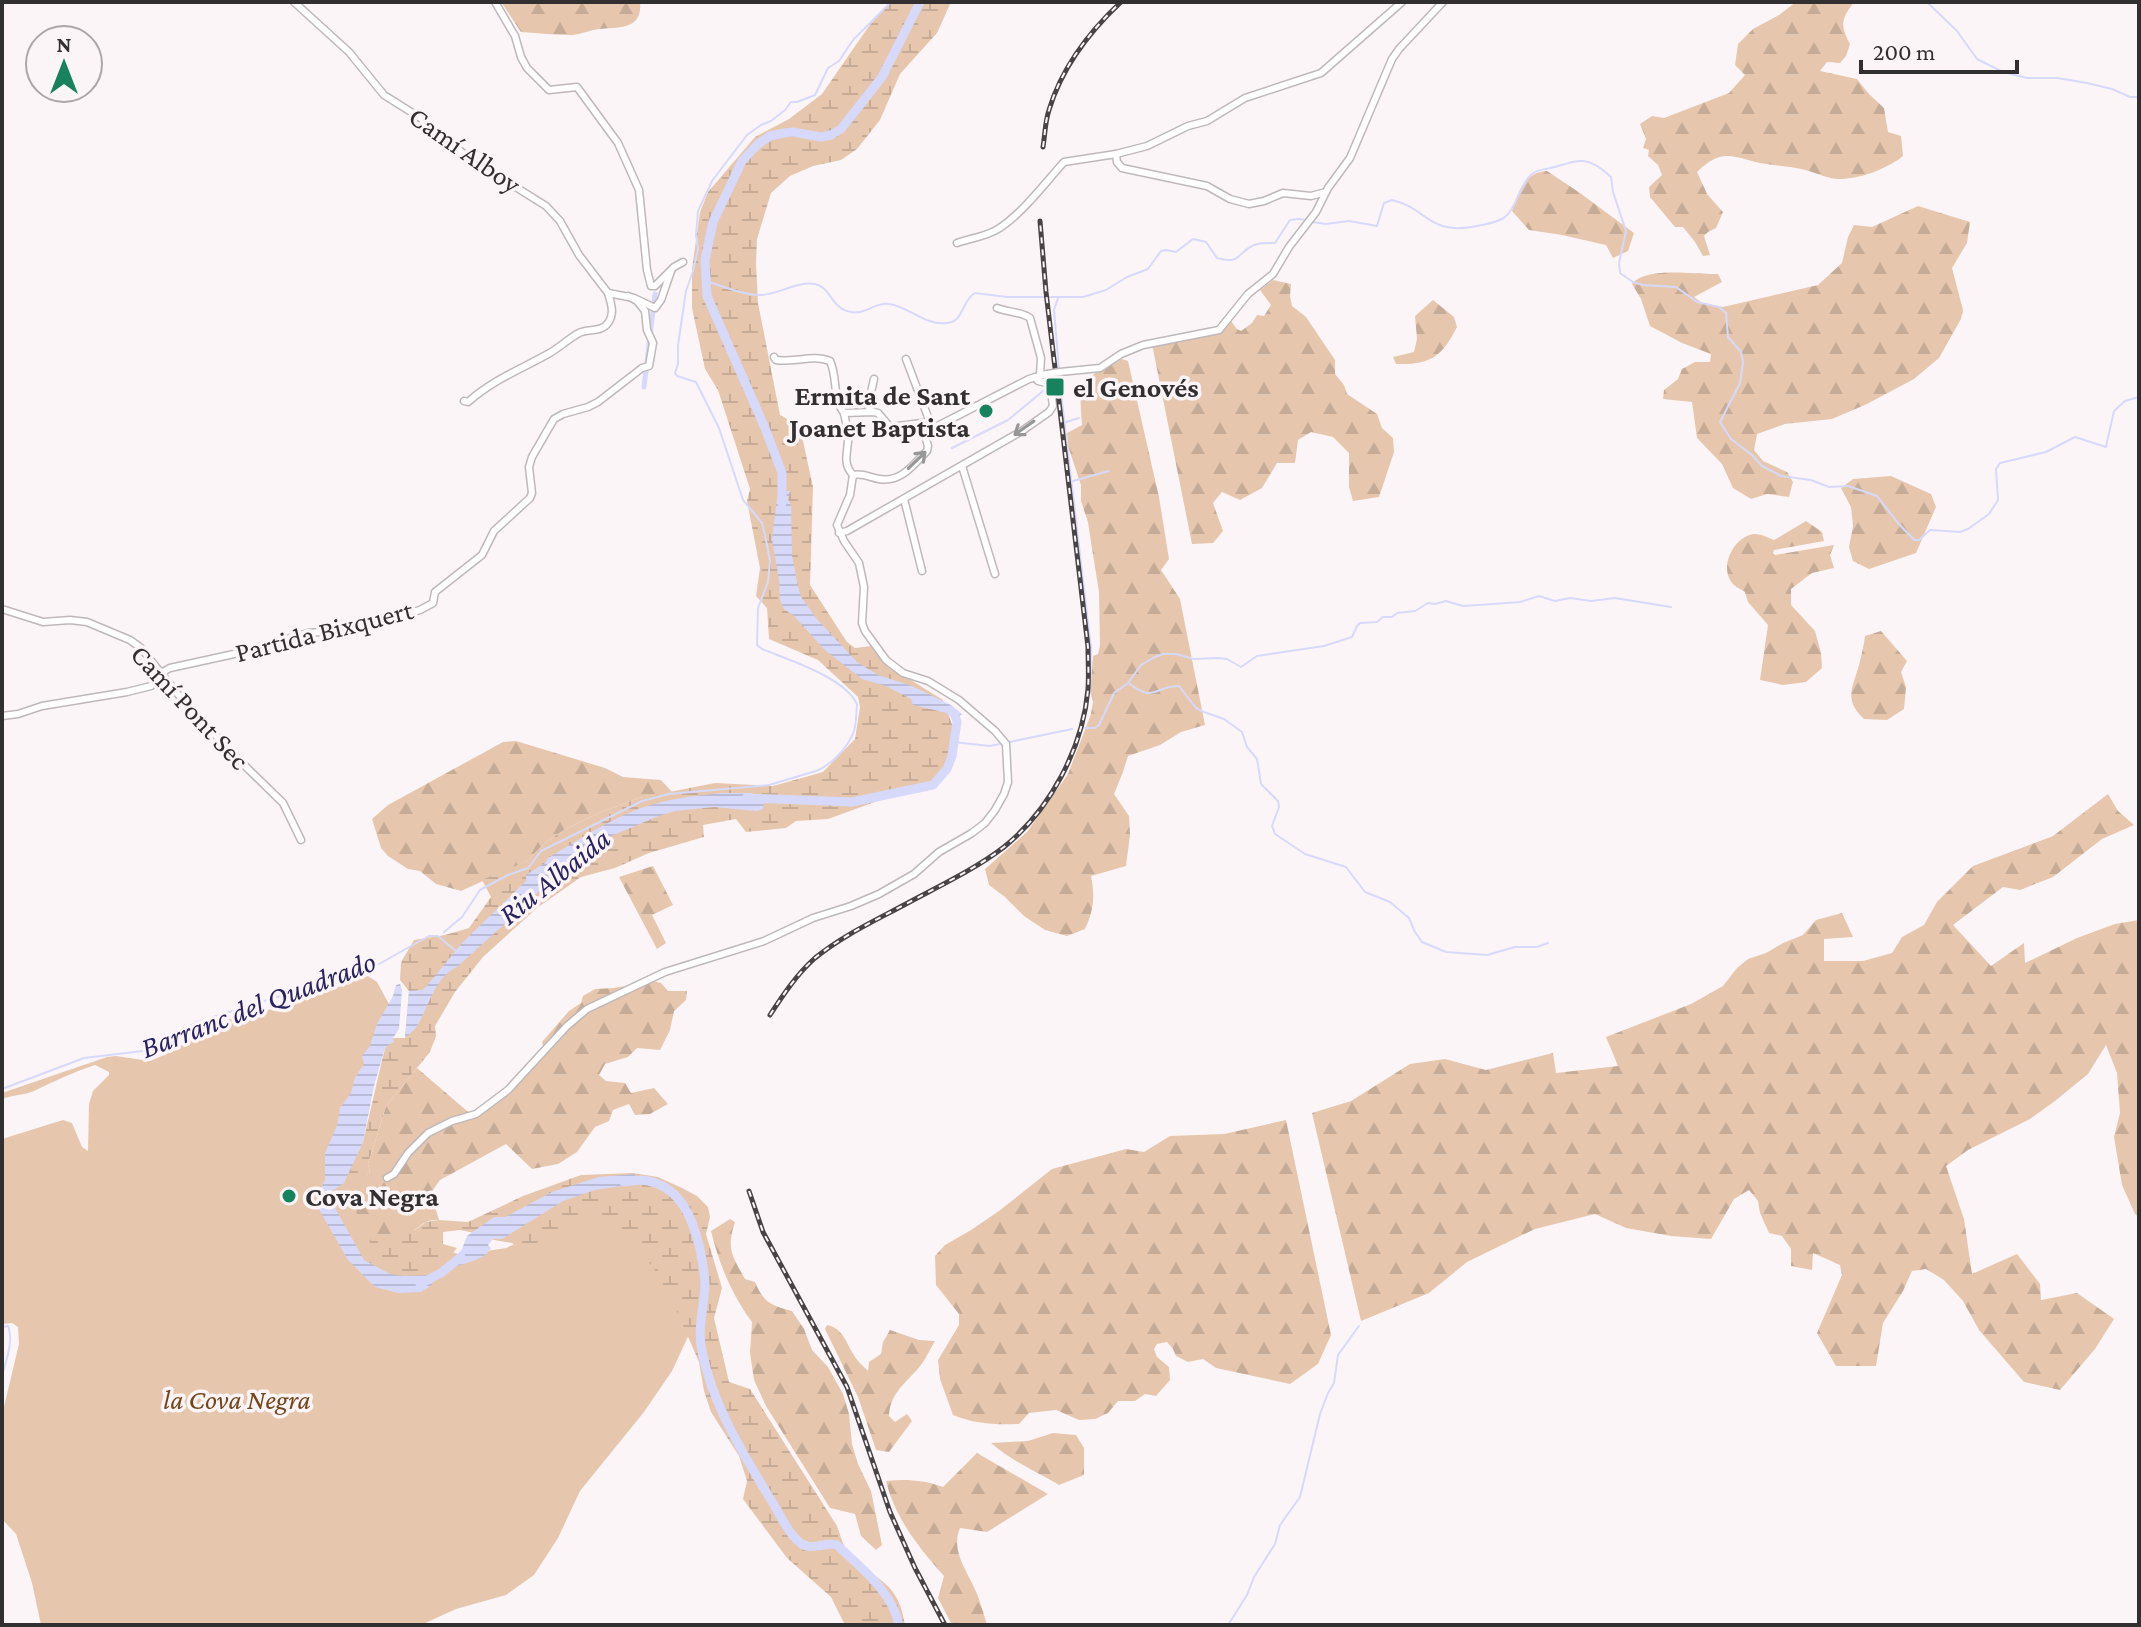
<svg xmlns="http://www.w3.org/2000/svg" width="2141" height="1627" viewBox="0 0 2141 1627" font-family="'Crimson Pro',serif">
<style>
.green{fill:#e6c7ae}
.forest{fill:url(#forest-firs)}
.wetland{fill:url(#wetland-marsh)}
.water{fill:url(#water-rules)}
.lines{fill:none;stroke-linecap:round;stroke-linejoin:round}
.stream{stroke:#d7d9fb;stroke-width:2}
.canal{stroke:#d7d9fb;stroke-width:5}
.river{stroke:#d7d9fb;stroke-width:9}
.minor-casing{stroke:#bfb8bb;stroke-width:9}
.minor{stroke:#fff;stroke-width:6}
.rail-casing{stroke:#484446;stroke-width:5}
.rail{stroke:#fcf5f8;stroke-width:2;stroke-dasharray:6;stroke-linecap:butt}
.minor-bridge-casing{stroke:#bfb8bb;stroke-width:9;stroke-linecap:butt}
.minor-bridge{stroke:#fff;stroke-width:6}
.oneway{stroke:#989798}
.poi-dot{fill:#16825e;stroke:#fcf5f8;stroke-width:3}
.labels{text-anchor:middle;dominant-baseline:central;stroke-width:7;stroke-linejoin:round;paint-order:stroke}
.street-label{font-size:28px;fill:#322f30;stroke:#fcf5f8}
.poi-label{font-size:28px;font-weight:bold;fill:#322f30;stroke:#fcf5f8;text-anchor:start}
.park-label{font-size:28px;font-style:italic;fill:#74461a;stroke:#fcf5f8}
.water-label{font-size:30px;font-style:italic;fill:#282361;stroke:#fcf5f8}
</style>
<defs>
<pattern id="forest-firs" width="22" height="20" patternUnits="userSpaceOnUse" patternTransform="scale(2)"><rect width="22" height="20" fill="#e6c7ae"/><path d="M5 1l3.5 6h-7zM16 11l3.5 6h-7z" fill="#c6ab96"/></pattern>
<pattern id="wetland-marsh" width="20" height="14" patternUnits="userSpaceOnUse" patternTransform="scale(2)"><rect width="20" height="14" fill="#e6c7ae"/><path d="M1 5h8M5 5V1M11 12h8M15 12V8" fill="none" stroke="#c6ab96"/></pattern>
<pattern id="water-rules" width="6" height="5" patternUnits="userSpaceOnUse" patternTransform="scale(2)"><rect width="6" height="5" fill="#d7d9fb"/><path d="M0 2.5h6" fill="none" stroke="#b9bbd7"/></pattern>
</defs>
<rect width="100%" height="100%" fill="#fcf5f8"/>
<path class="green" d="M368,976l9,6 13,24 -42,112 37,112 76,25 45,-7 114,-52 72,132 -20,43 -28,41 -64,79 -22,47 -24,37 -28,20 -50,14 -35,16h-380l-9,-42 -16,-49 -14,-15v-104l17,-71 -1,-17 -6,-4 -10,1v-185l61,-19 9,3 10,24 6,4 1,-47 4,-13 16,-16v-3l-14,-7c-21,7 -41,16 -61,26 -9,4 -22,4 -32,8v-6l105,-36 9,-1 34,5 23,-10 37,-27 82,-20z"/>
<g class="forest">
<path d="M501,2h139c3,28 -22,25 -41,27 -9,1 -17,5 -26,6 -17,0 -35,-2 -52,-3z"/>
<path d="M1796,2h58c-13,17 -14,23 -4,42l-4,12 -6,7 -13,-1 -7,9 37,8 12,15 15,14 4,24 13,4 2,20c-16,13 -43,23 -64,23 -9,0 -21,-5 -30,-8 -15,-4 -29,-5 -43,-7 -31,-5 -42,-19 -69,8l10,22 16,18 -7,16 -8,4 -4,4 6,19 -7,1 -8,-14 -12,-15h-8l-25,-30 -1,-10 13,-12 -4,-10 -10,-9 1,-6 -6,-2 3,-9 -6,-15 12,-8 12,2 65,-25 16,-18 -10,-10 3,-21 15,-15 26,-14z"/>
<path d="M1547,171l33,22 54,40 -6,18 -15,7 -7,-13 -44,-10 -33,-5 -17,-19c6,-18 12,-39 35,-40z"/>
<path d="M1918,206l52,16 -3,21 -15,25 11,42 -2,9 -22,39 -25,21 -47,25 -35,15 -47,5 -28,10 -3,16 9,11 24,11 6,10 -4,15 -22,-3 -16,5 -18,-11 -11,-24 -25,-26 -5,-36 -29,-3 1,-9 14,-11 4,-10 13,-7h15l1,-8 -29,-11 -32,-17 -9,-27 -9,-15c14,-18 64,-9 86,-10l4,8 -28,15 8,6 21,4 95,-22 24,-22 6,-26 6,-12 18,2z"/>
<polygon points="1273,280 1291,284 1290,296 1292,306 1306,317 1335,360 1335,374 1344,385 1347,394 1377,414 1382,428 1393,438 1394,452 1379,497 1353,501 1349,487 1349,453 1333,437 1311,432 1298,440 1295,463 1277,463 1262,488 1240,500 1222,492 1213,503 1223,531 1213,543 1192,544 1152,344 1220,332 1231,321 1237,329 1241,331 1252,323 1257,315 1264,316 1271,305 1260,290"/>
<path d="M1433,300l21,17 3,10c-15,30 -27,38 -61,37l-3,-7 21,-5 3,-13 -2,-23z"/>
<path d="M1122,359l6,2 31,136 10,62 -8,11 19,29 25,126 -24,7 -21,13 -32,11 -5,16 -9,22 15,22 1,19 -4,31 -35,10c4,20 3,34 -6,53l-18,7 -22,-6 -21,-14 -19,-19 -16,-12 -4,-16 42,-37 41,-58 23,-60 2,-12 -3,-11 3,-35 5,-2 2,-8 -1,-54 -8,-50 -3,-20 -7,-21v-16l-13,-39 -1,-13 15,-8c-4,-49 -2,-43 40,-66z"/>
<polygon points="1891,476 1931,494 1936,507 1916,553 1869,569 1853,561 1849,547 1853,526 1851,507 1841,488 1853,479"/>
<path d="M1806,521l16,11 2,9 -50,9 -1,3 2,2 59,-10 -4,10 4,13 -22,5 -21,16v16l24,26 6,22 1,15 -16,14 -23,3 -23,-5 8,-55 -20,-23 -3,-10c-4,-3 -8,-4 -11,-7 -17,-16 0,-50 21,-51 6,0 14,4 19,6z"/>
<path d="M1881,631l26,30 -6,11 5,15 -2,22 -17,11 -23,-1c-22,-21 -10,-32 -4,-58 2,-8 4,-17 5,-25z"/>
<polygon points="516,741 605,768 623,777 661,780 672,792 639,798 601,812 564,830 546,842 527,861 461,891 436,884 420,871 408,869 388,856 381,848 372,819 388,805 503,742"/>
<polygon points="2108,794 2118,811 2134,825 2102,839 2053,877 2020,890 2003,887 1953,925 1991,966 2024,943 2025,963 2077,938 2115,924 2139,920 2139,1217 2135,1214 2122,1185 2114,1137 2120,1113 2117,1073 2106,1045 2088,1074 2055,1101 2030,1119 1968,1150 1946,1166 1964,1219 1972,1274 2017,1254 2040,1284 2041,1300 2077,1293 2114,1319 2095,1349 2060,1390 2024,1382 1979,1330 1963,1301 1944,1280 1926,1269 1912,1271 1903,1291 1883,1323 1876,1366 1836,1366 1817,1333 1842,1275 1840,1265 1813,1253 1812,1270 1791,1266 1791,1249 1782,1236 1769,1233 1760,1213 1758,1201 1749,1190 1734,1199 1711,1239 1671,1236 1626,1228 1595,1214 1535,1229 1467,1262 1429,1293 1361,1321 1312,1113 1351,1101 1410,1064 1445,1059 1486,1070 1553,1053 1556,1073 1618,1066 1606,1037 1691,1004 1723,986 1737,968 1748,959 1766,953 1783,943 1803,935 1816,920 1842,913 1853,937 1824,939 1824,961 1863,961 1892,953 1902,937 1924,925 1937,902 1973,866 2053,836"/>
<polygon points="653,866 673,905 652,915 666,943 657,949 619,877"/>
<path d="M653,981l8,2 7,8h19l-1,9 -12,11 -4,19 -10,20 -23,-2 -9,9 -23,7 -6,11 7,6 19,2 6,10 23,-5 14,16 -18,10 -15,1 -6,-11 -16,6 -4,11 -14,6 -18,25 -19,12 -26,5 -26,-25 -66,36 -9,13 8,27c-4,0 -9,0 -13,2 -6,3 -10,8 -16,10 -39,14 -57,-7 -57,-44l17,-16 -2,-8 18,-58 31,-38 57,49 5,-1 32,-26 34,-36 -3,-12 27,-31 12,-8 2,-7 12,-7 19,-1z"/>
<path d="M1286,1120l45,215 -13,29 -28,20 -74,-16 -13,-9 -15,3 -12,-6 -3,-7 -6,-7 -10,2 -3,5 3,8 12,10 1,13 -14,16 -11,-2 -10,7h-17l-10,12 -13,6 -16,1 -23,-10 -27,3 -10,11c-23,1 -44,0 -66,-9l-13,-36 -2,-19 21,-35v-11l-23,-29 -1,-29 10,-11 26,-15 28,-19 53,-42 74,-20 18,3 26,-16 54,-2z"/>
<path d="M730,1219l5,3c-9,26 -3,34 10,57l10,3c9,21 15,23 37,29l12,18 8,21 16,17 15,27 6,20 3,30 6,20 13,27 11,54 -6,5 -15,-14 -6,-22 -25,-6 -64,-102 -12,-26 -4,-27 2,-31c-20,-27 -33,-58 -41,-91z"/>
<path d="M827,1325c16,3 19,18 27,30 3,6 9,11 14,16l1,-9 12,-8 2,-12 7,-12 29,10 16,1c-6,10 -11,22 -19,30 -13,14 -26,24 -27,45l6,6 12,-8 5,7 -23,31 -13,-2 -18,-53 -33,-68z"/>
<path d="M1053,1433l23,2 8,13v27l-25,10c-23,-14 -48,-24 -68,-42l37,-2z"/>
<path d="M977,1453l71,41 -61,38 -27,-4c-10,24 9,45 17,66 4,10 7,21 10,31h-35l-14,-27 6,-22c-25,-28 -49,-58 -58,-95 20,-2 38,-1 57,6z"/>
</g>
<g class="wetland">
<polygon points="890,2 951,2 937,33 900,74 880,120 857,149 841,160 813,166 790,176 771,193 757,239 756,263 758,303 780,415 793,422 803,441 813,487 810,585 847,642 855,648 871,646 885,664 943,700 954,730 947,766 930,782 828,819 796,821 786,828 746,832 736,819 703,825 704,837 649,853 615,868 581,877 537,908 483,957 455,992 435,1026 436,1036 430,1052 386,1106 368,1164 370,1172 353,1188 346,1178 363,1142 383,1056 386,1046 393,1042 393,1038 405,1038 409,991 400,980 401,962 414,940 445,935 469,928 491,897 482,880 527,861 546,842 564,830 601,812 639,798 715,783 773,786 823,772 855,739 860,707 858,697 818,660 769,639 767,608 756,596 760,568 747,501 750,489 718,390 705,369 692,308 692,269 700,212 708,192 755,137 789,119 822,94 869,26"/>
<path d="M633,1173l25,4 24,11 15,8 11,11 2,10 -4,17 16,54 -8,30 15,64 21,7 87,137c3,8 5,17 10,24 24,32 51,26 58,75h-60l-14,-28 -44,-39 -44,-59 4,-18 -8,-25 -28,-44 -7,-21 -5,-29 -27,-62 -16,-28 -17,-23 -23,-17 -15,-18c-26,7 -55,21 -76,37l-13,-8 -18,-3 -24,-8 -10,-2 -17,2v12l14,4c-15,22 -42,36 -69,25 -8,-4 -16,-9 -24,-13l8,-25 17,-1 26,-4 11,-8 13,-2 29,2 55,-26 58,-21z"/>
</g>
<g class="water">
<polygon points="790,491 788,499 791,506 792,556 798,587 801,597 816,618 857,662 878,675 912,686 951,705 962,714 957,718 947,713 913,705 911,699 886,686 862,679 825,650 794,616 784,609 780,600 779,580 772,539 778,492"/>
<path d="M722,793h30l12,10 -1,6 -6,2 -43,-4 -39,4 -19,6 -54,23 -33,21 -26,25 -12,14 -74,67c-24,11 -28,42 -42,62 -3,3 -7,6 -10,9l4,-47 13,-1 4,-3 36,-44 64,-62v-6l19,-12 3,-5c29,-17 57,-36 88,-48 28,-11 57,-14 86,-17z"/>
<polygon points="400,984 402,990 399,1029 393,1038 394,1042 387,1046 384,1051 374,1086 363,1142 344,1183 332,1191 330,1199 364,1260 390,1274 404,1276 430,1275 432,1285 421,1292 398,1293 375,1287 348,1260 317,1206 318,1194 325,1180 325,1153 337,1126 340,1108 351,1093 355,1078 364,1064 362,1056 370,1046 377,1024 393,996 396,985"/>
<path d="M635,1174v10l-40,6 -32,11 -61,38h-9l-5,6 3,3c-6,11 -22,14 -33,18l-6,-5 10,-12 5,-13 27,-19h11l47,-25 47,-15z"/>
</g>
<g class="lines">
<g class="stream">
<polyline points="1927,2 1957,31 1977,59 2003,72 2027,78 2057,78 2087,83 2112,89 2130,97 2139,97"/>
<path d="M1312,222l14,2 23,-3 28,5 7,-23 8,-3c34,8 37,34 79,27 10,-2 28,-4 35,-11 11,-9 14,-33 26,-42 6,-5 15,-5 23,-7 26,-8 34,-11 56,10l2,15 13,39 -7,32 1,10 13,9 10,3 33,2 21,15 22,5 7,6 2,24 13,15 2,10 -3,21 -20,39 11,17 21,16 10,11 19,10 30,4 18,7 19,-1 29,10 21,27 16,17h5l11,-10 30,2 8,-3 21,-15 9,-14 -2,-31 4,-6 46,-11 29,-15 31,10 8,-36 11,-10 14,-4"/>
<path d="M706,281c17,5 36,14 54,14 18,0 36,-14 55,-11 14,2 17,23 32,27 18,6 26,-9 42,-7 21,3 36,22 58,19 17,-1 14,-22 28,-30l32,4h76l23,-7 21,-13 21,-8 13,-18 5,-1 10,2 17,-13 13,3 11,16c25,7 20,-6 37,-13 6,-3 15,-2 21,-2l15,-23 9,-1 7,1"/>
<polyline points="1058,298 1054,310 1059,370"/>
<polyline points="1059,376 1091,648 1090,693"/>
<polyline points="1066,422 1079,418"/>
<polyline points="952,448 1008,420 1048,387"/>
<polyline points="1073,481 1109,471"/>
<path d="M1130,684c24,19 25,2 49,2l17,22 8,4 20,7 18,13 5,15 10,12 4,25 17,17 1,6 -7,19 3,8 30,20 41,13 19,25 25,10 19,16 6,14 7,10 24,10 41,3 28,-8h22l11,-4"/>
<polyline points="1085,728 1095,728 1099,725 1114,693 1128,683 1141,665 1155,657 1163,654 1176,654 1194,659 1218,658 1227,659 1241,667 1257,656 1324,646 1352,637 1357,626 1360,623 1377,622 1383,617 1392,617 1397,613 1415,611 1428,603 1435,604 1446,601 1463,606 1479,605 1520,602 1539,596 1555,601 1570,598 1591,601 1615,598 1671,607"/>
<polyline points="953,742 990,746 1072,729"/>
<path d="M444,932l18,-15 18,-27 28,-15 20,-7 13,-17 101,-50 27,-7 100,-9 47,-14c15,-6 29,-21 36,-35 5,-9 4,-22 5,-32 -13,-27 -68,-44 -95,-55l-5,-4 1,-37 10,-26 2,-21 -5,-26 -3,-12 -19,-23 -24,-72 -23,-46 -19,-6 -2,-3 3,-9v-19l8,-54 7,-20 5,-22 -2,-14 2,-24 14,-30 35,-46 14,-10 10,-4 14,-11 6,-8h6l18,-7 13,-27 11,-7 14,-21 38,-38"/>
<polyline points="2,1089 84,1058 143,1051 197,1022 296,991 317,989 379,964 429,936 438,936 457,952"/>
<path d="M2,1327l6,-1c6,16 -2,34 -6,50"/>
<polyline points="1228,1625 1247,1595 1254,1577 1275,1544 1280,1525 1300,1497 1320,1414 1328,1393 1334,1383 1338,1355 1359,1326"/>
</g>
<polyline class="canal" points="644,387 655,294"/>
<g class="river">
<polyline points="782,503 782,473 765,428 707,296 705,260 713,222 742,161 758,144 770,136 784,133 793,132 821,137 831,135 841,129 882,77 920,2"/>
<polyline points="746,798 852,802 933,785 947,769 952,756 957,722 955,715 950,710"/>
<path d="M624,1182c8,-1 17,-3 24,-1 34,7 45,39 52,68 2,12 5,24 5,36 -1,23 -8,43 -3,66 11,56 43,106 72,154 7,12 16,31 28,39 12,7 24,-3 35,1 24,23 55,46 62,80"/>
<polyline points="420,1284 441,1273 461,1257"/>
</g>
<g class="minor-casing">
<g id="minor">
<polyline points="294,2 349,52 384,95 419,117 469,158 546,206 560,221 579,255 608,293 634,298 655,308 661,300 671,271"/>
<polyline points="495,2 515,36 521,57 527,68 549,90 577,87 618,143 639,190 647,270 651,286 655,286 674,267 683,262"/>
<polyline points="1116,154 1117,162 1122,168 1207,186 1230,199 1249,204 1264,201 1283,193 1311,196 1326,192"/>
<path d="M957,243c14,-5 28,-6 41,-14 24,-15 47,-46 66,-67l52,-8 31,-8 41,-20 19,-5 38,-23 76,-25 81,-71"/>
<path d="M997,308c10,4 25,4 33,10l11,40 -1,17"/>
<path d="M774,357l2,3c18,3 37,-6 54,1 8,17 2,37 14,52l30,-1 4,1 12,14 40,-5"/>
<polyline points="906,359 931,425"/>
<polyline points="1060,372 1100,368 1121,354 1143,345 1219,330 1248,294 1273,274 1289,247 1316,212 1328,188 1350,158 1392,59 1399,49 1443,2"/>
<path d="M464,401l4,1c25,-22 51,-32 80,-48 11,-6 20,-15 31,-21 9,-5 22,0 29,-10 7,-9 3,-20 0,-30"/>
<polyline points="871,411 868,406 874,379"/>
<path d="M844,413c2,9 4,18 4,28 -1,14 -5,23 5,34"/>
<polyline points="962,466 995,574"/>
<polyline points="904,499 922,571"/>
<polyline points="839,533 847,531 1022,431 1049,412 1053,406 1050,384 1038,381 1035,377"/>
<polyline points="2,609 43,622 70,620 87,622 130,640 141,648 185,703 239,760 283,803 301,840"/>
<polyline points="2,716 18,714 42,706 127,692 151,686 161,673 170,668 234,654 308,633 345,630 376,623 420,610 433,603 435,592 482,555 494,531 530,498 532,493 529,467 532,457 554,419 563,414 588,407 598,402 642,368 649,366 653,343 647,330 645,311 637,301 628,296"/>
<path d="M387,1178l7,-4 14,-21 20,-20 24,-12 24,-7 32,-24 59,-64 20,-17 78,-37 99,-31 49,-23 38,-12 28,-12 35,-20 25,-22 33,-19 13,-10 10,-13 9,-16 4,-12 -2,-38 -11,-13 -36,-31 -31,-19 -25,-8 -17,-13 -21,-29 -3,-8 2,-36 -5,-24 -15,-22 -7,-16 13,-30 3,-20c10,-2 16,2 26,4 22,4 34,-14 48,-28l1,-5 -4,-13 105,-54 18,-5"/>
</g>
</g>
<use href="#minor" class="minor"/>
<g class="rail-casing">
<g id="rail">
<path d="M1043,147c2,-12 2,-25 6,-37 13,-43 40,-78 72,-108"/>
<path d="M770,1015c13,-20 27,-41 45,-57 27,-22 59,-37 89,-53 33,-18 70,-35 100,-58 46,-37 79,-99 84,-158 1,-14 0,-28 0,-42l-42,-355 -6,-71"/>
<polyline points="749,1191 763,1232 847,1387 890,1512 915,1568 945,1625"/>
</g>
</g>
<use href="#rail" class="rail"/>
<g class="minor-bridge-casing">
<polyline id="minor-bridge" points="1047,374 1060,372"/>
</g>
<use href="#minor-bridge" class="minor-bridge"/>
</g>
<defs><path id="oneway-shaft" d="M-6 0H5M1.5-3L5.5 0L1.5 3" fill="none" stroke-width="1.6" stroke-linecap="round" stroke-linejoin="round" transform="scale(2)"/></defs>
<g class="oneway">
<use href="#oneway-shaft" transform="translate(1024 428) rotate(145)"/>
<use href="#oneway-shaft" transform="translate(917 460) rotate(-44)"/>
</g>
<g class="poi-dot">
<rect x="1045" y="377" width="20" height="20" rx="4"/>
<circle cx="986" cy="411" r="8"/>
<circle cx="289" cy="1196" r="8"/>
</g>
<g class="labels">
<g class="street-label">
<text transform="translate(465 150) rotate(35)">Camí Alboy</text>
<text transform="translate(324 631) rotate(-14)">Partida Bixquert</text>
<text transform="translate(190 707) rotate(47)">Camí Pont Sec</text>
</g>
<g class="poi-label">
<text x="1073" y="387">el Genovés</text>
<text x="970" y="395" text-anchor="end">Ermita de Sant<tspan x="970" dy="32">Joanet Baptista</tspan></text>
<text x="305" y="1196">Cova Negra</text>
</g>
<g class="park-label">
<text x="237" y="1399">la Cova Negra</text>
</g>
<g class="water-label">
<text transform="translate(554 876) rotate(-39)">Riu Albaida</text>
<text transform="translate(258 1004) rotate(-21)">Barranc del Quadrado</text>
</g>
</g>
<rect width="2141" height="1627" fill="none" stroke="#322f30" stroke-width="8"/>
<g transform="translate(64 64)"><circle r="38" fill="#fcf5f8" stroke="#aba6a8" stroke-width="2"/>
<path d="M0-6L14 30L0 20L-14 30Z" fill="#16825e"/>
<text y="-12" font-size="22" font-weight="bold" text-anchor="middle" fill="#322f30">N</text>
</g>
<path d="M1861 60v12h156v-12" fill="none" stroke="#322f30" stroke-width="4"/>
<text x="1873" y="60" font-size="24" fill="#322f30" stroke="#fcf5f8" stroke-width="6" paint-order="stroke">200 m</text>
</svg>
